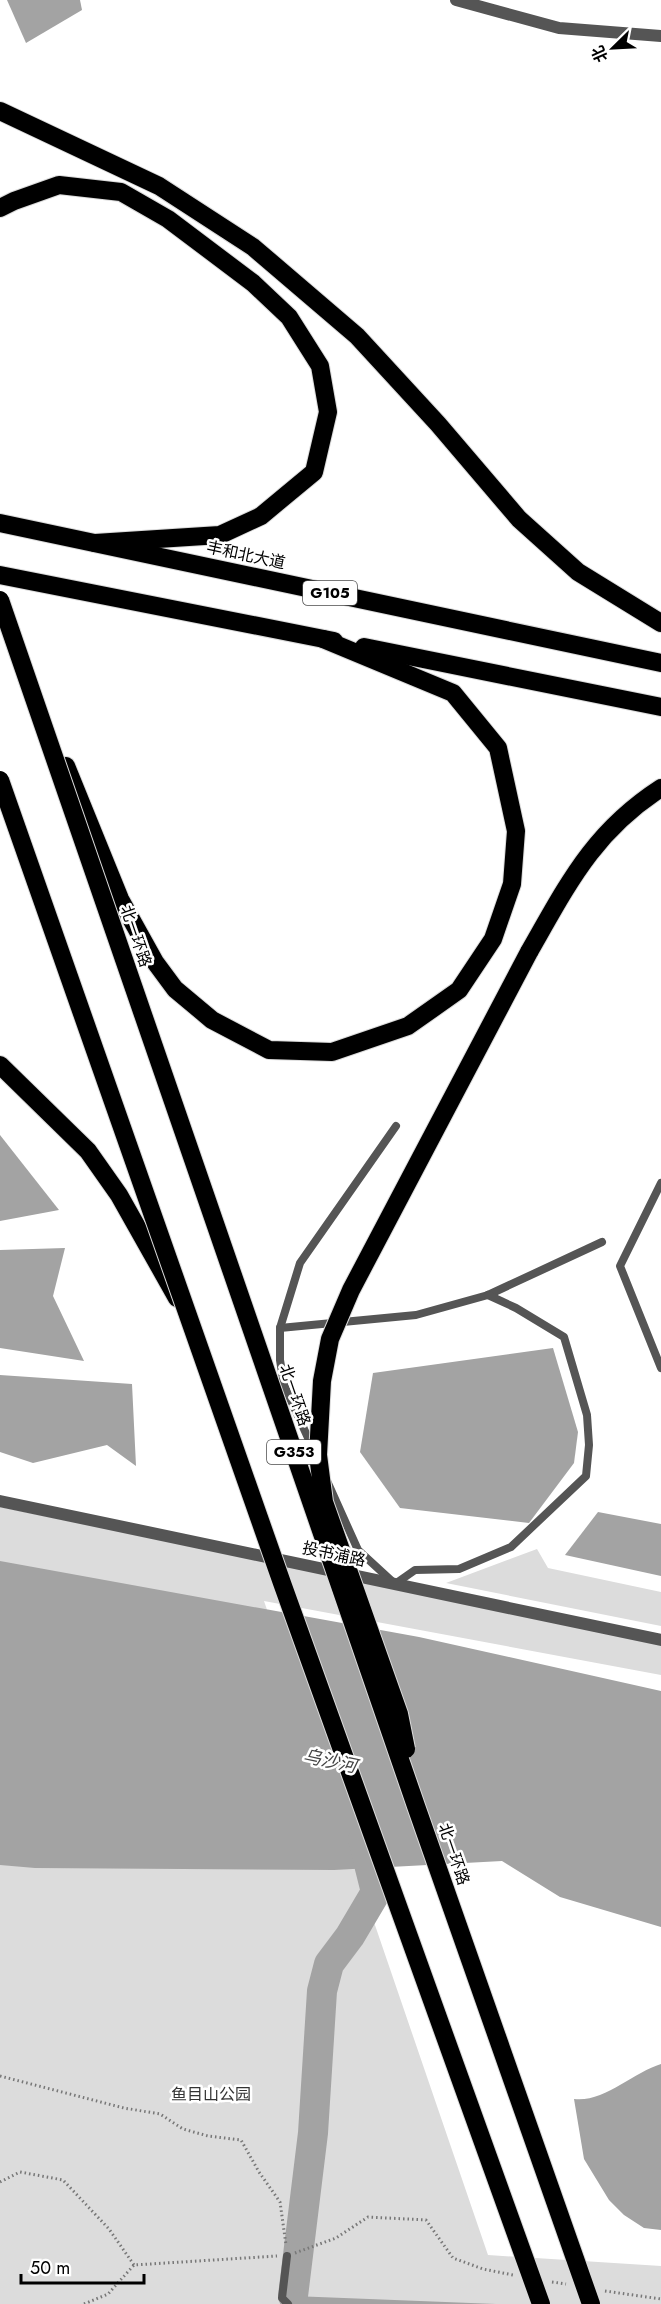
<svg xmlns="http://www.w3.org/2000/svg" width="661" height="2304" viewBox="0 0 661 2304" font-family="Jost,'Noto Sans SC',sans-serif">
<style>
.green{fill:#dcdcdc}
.water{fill:#a3a3a3}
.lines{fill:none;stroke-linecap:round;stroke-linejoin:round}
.river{stroke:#a3a3a3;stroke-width:30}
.highway-casing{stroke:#dbdbdb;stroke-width:20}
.path{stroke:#777;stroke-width:3;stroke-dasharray:1.5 3;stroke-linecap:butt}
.lane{stroke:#555;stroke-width:8}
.street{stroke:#555;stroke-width:12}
.highway{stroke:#000;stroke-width:18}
.highway-bridge-casing{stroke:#dbdbdb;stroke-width:20;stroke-linecap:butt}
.highway-bridge{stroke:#000;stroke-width:18}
.labels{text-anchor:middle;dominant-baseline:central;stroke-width:5;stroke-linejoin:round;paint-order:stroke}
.shield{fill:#fff;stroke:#4c4c4c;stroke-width:1.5}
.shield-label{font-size:15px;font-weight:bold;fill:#000}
.street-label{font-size:16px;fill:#000;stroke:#fff}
.park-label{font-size:16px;fill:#333;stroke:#fff}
.water-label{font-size:18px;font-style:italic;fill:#444;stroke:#fff}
</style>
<rect width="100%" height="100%" fill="#fff"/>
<g class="green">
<polygon points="0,1507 661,1641 661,1675 264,1601 488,2255 661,2266 661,2304 0,2304"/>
<polygon points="537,1549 548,1568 661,1592 661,1626 446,1583"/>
</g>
<g class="water">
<polygon points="7,0 80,0 82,10 26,43"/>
<polygon points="0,1135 59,1210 0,1221"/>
<polygon points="65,1248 53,1296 84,1361 0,1348 0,1250"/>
<polygon points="553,1348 578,1432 574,1463 529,1523 400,1508 360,1452 373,1373"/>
<polygon points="0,1375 132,1384 136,1466 107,1445 33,1463 0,1452"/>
<polygon points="598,1512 661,1524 661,1576 565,1555"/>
<polygon points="0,1561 419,1637 661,1691 661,1927 560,1897 502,1861 334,1870 35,1868 0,1865"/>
<path d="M661,2064v166l-17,-2 -20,-13 -15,-15 -25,-41 -10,-60c29,4 60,-27 87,-35z"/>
<polygon points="293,2296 496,2304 296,2304"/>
</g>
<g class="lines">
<polyline class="river" points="293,2296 313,2133 322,1991 329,1964 350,1936 376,1892 363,1840"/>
<g class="highway-casing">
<g id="highway">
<polyline points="0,111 159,186 253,247 357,336 438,424 519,519 578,572 661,623"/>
<polyline points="0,208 14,201 59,185 121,192 168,219 253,283 289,317 320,366 328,412 314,472 261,516 220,535 95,543"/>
<polyline points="0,523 661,663"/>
<polyline points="0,575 334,641"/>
<polyline points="364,647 661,707"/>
<polyline points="66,766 120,899 155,962 175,989 212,1020 269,1050 332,1052 408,1026 459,990 493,939 512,884 516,831 498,748 453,693 323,639"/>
<path d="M529,952c39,-68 64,-120 132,-164"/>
<polyline points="0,1065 88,1151 119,1195 177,1298"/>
</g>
</g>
<g class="path">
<polyline points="0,2076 124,2108 160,2114 183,2129 208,2136 241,2140 259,2172 280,2202 286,2245"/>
<polyline points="0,2182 20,2172 63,2180 109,2229 134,2265"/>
<polyline points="295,2253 336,2238 368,2217 426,2220 453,2258 483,2269 513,2275"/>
<polyline points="552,2282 566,2284"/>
<polyline points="605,2291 661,2299"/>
<polyline points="84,2304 108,2294 134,2265 277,2256"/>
</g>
<g class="lane">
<polyline points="661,1183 620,1266 661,1368"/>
<polyline points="280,1328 416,1315 488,1295 602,1242"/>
<polyline points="314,1451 284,1385 280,1360 280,1328 300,1263 396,1126"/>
<polyline points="327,1481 358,1550 395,1584 415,1570 459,1569 511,1547 586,1476 589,1445 587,1415 564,1337 516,1308 488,1295"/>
<polyline points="287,2256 282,2298 288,2304"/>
</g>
<g class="street">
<polyline points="456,0 559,28 661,36"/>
<polyline points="0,1501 661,1640"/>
</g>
<use href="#highway" class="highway"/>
<g class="highway-bridge-casing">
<g id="highway-bridge">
<polyline points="0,600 416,1806 591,2304"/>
<polyline points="0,780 282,1583 541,2304"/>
<polyline points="406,1749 399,1714 324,1502 318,1455 322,1381 330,1339 351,1290 529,952"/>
</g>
</g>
<use href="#highway-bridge" class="highway-bridge"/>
</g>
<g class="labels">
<g class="shield">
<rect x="303" y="581" width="54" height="24" rx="4.5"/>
<rect x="267" y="1440" width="54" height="24" rx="4.5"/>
</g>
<g class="shield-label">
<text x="330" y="593">G105</text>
<text x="294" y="1452">G353</text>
</g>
<g class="street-label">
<text transform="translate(246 555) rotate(12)">丰和北大道</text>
<text transform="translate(136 936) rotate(71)">北一环路</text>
<text transform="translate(295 1395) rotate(71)">北一环路</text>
<text transform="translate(334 1554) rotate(12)">投书浦路</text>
<text transform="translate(454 1854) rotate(71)">北一环路</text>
</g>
<g class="park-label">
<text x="211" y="2094">鱼目山公园</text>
</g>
<g class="water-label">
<text transform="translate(330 1761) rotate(12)">乌沙河</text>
</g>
</g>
<g transform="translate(613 48) rotate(246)" stroke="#ffffff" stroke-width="4.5" paint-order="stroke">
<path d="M0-4.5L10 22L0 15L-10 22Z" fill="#000000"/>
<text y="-9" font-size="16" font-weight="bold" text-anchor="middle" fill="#000000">北</text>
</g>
<path d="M21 2274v9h123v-9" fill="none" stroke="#000000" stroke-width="3"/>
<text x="30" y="2274" font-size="18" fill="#000000" stroke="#ffffff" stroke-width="4.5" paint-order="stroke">50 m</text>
</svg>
